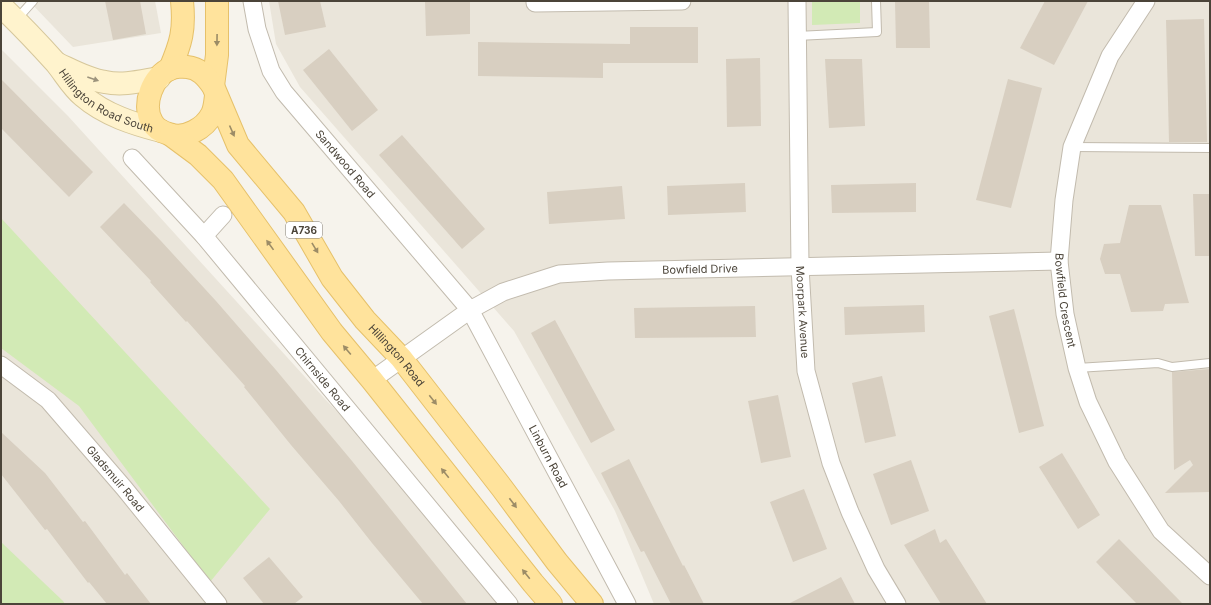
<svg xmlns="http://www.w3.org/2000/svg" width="1211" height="605" viewBox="0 0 1211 605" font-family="Inter,sans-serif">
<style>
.residential{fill:#eae5da}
.green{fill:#d2eab5}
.building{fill:#d8cfc1}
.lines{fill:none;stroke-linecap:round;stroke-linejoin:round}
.lane-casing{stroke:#c2bbae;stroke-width:10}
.street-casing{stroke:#c2bbae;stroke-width:19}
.secondary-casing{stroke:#d6c79b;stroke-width:24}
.primary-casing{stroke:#e6c16a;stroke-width:24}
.lane{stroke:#fff;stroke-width:8}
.street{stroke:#fff;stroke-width:17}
.secondary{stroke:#fff3cd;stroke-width:22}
.primary{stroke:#ffe39c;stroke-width:22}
.oneway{fill:#9c8c66}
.oneway2{fill:#9c937c}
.labels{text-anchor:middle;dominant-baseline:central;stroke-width:3;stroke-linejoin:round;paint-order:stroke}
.shield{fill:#fff;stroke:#817c74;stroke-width:1}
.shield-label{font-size:10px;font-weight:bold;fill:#4b4439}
.street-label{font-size:11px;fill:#4b4439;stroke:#fff}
</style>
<rect width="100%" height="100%" fill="#f6f3ec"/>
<g class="residential">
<polygon points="29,1 155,1 161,33 73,47"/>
<polygon points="269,1 1210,1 1210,604 654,604 615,511 514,331 300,87 276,44"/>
<polygon points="1,49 68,116 325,399 521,604 1,604"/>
</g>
<g class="green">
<polygon points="812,1 860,1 860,23 812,25"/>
<polygon points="1,218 270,509 210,582 79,406 1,348"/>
<polygon points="1,542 63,601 65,604 1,604"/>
</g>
<g class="building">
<polygon points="105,1 140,1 146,34 113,40"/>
<polygon points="278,1 320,1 326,27 285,35"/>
<polygon points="425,1 470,1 470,34 426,36"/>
<polygon points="895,1 929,1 930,48 896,48"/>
<polygon points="1045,1 1088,1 1054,65 1020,48"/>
<polygon points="1204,19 1207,142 1169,142 1166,20"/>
<polygon points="630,27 698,27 698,63 603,63 603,78 478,76 478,42 630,44"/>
<polygon points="329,49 378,110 352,131 303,70"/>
<polygon points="760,58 761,126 727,127 726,59"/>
<polygon points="825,59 862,59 865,126 829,128"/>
<polygon points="1,79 93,172 69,197 1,128"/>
<polygon points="1008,79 1042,88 1011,208 976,200"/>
<polygon points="402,135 485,229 462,249 379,155"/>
<polygon points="745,183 746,212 668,215 667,186"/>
<polygon points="916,183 916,212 832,213 831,185"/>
<polygon points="622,186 625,219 549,224 547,192"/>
<polygon points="1193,194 1210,194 1210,256 1195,256"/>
<polygon points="124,203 161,241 216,301 276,370 352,461 467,604 423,604 372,543 339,501 291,445 244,387 245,386 187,321 186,322 150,282 151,281 100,227"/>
<polygon points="1129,205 1161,205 1189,303 1165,304 1163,311 1131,312 1120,274 1105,274 1100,259 1104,244 1120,243"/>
<polygon points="924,305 925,332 845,335 844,307"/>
<polygon points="755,306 756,337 635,338 634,308"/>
<polygon points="1014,309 1044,426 1019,433 989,316"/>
<polygon points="555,320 615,430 591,443 531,333"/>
<polygon points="1209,369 1210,492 1165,493 1193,465 1190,460 1174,470 1172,372"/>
<polygon points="882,376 896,436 865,443 852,383"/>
<polygon points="778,395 791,457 761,463 748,401"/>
<polygon points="1,432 45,473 83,522 85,521 125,575 127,573 151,604 107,604 89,582 88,583 47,529 45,530 1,474"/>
<polygon points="1062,453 1100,515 1078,529 1039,467"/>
<polygon points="629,459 683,566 684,565 704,604 671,604 644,551 641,552 601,473"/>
<polygon points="911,460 929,511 891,525 873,474"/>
<polygon points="804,489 827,549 793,562 770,502"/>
<polygon points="935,529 940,543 946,539 987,604 941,604 904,545"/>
<polygon points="1119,539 1183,604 1137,604 1096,562"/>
<polygon points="269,557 303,597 294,604 264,604 243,578"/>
<polygon points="841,577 855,604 788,604 830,583"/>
</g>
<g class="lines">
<g class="lane-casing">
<g id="lane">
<polyline points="16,20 33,1"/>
<polyline points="797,36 877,32 876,1"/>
<polyline points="1072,147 1210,148"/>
<polyline points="1077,368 1158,363 1172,367 1210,363"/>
</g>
</g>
<g class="street-casing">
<g id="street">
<path id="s1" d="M252,1l5,28 14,42 13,21 186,218 157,294"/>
<path id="s2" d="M797,1l3,266 6,104 25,92 19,49 26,57 21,35"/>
<path id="s3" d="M1146,1l-36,55 -38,91 -8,53 -5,61 6,53 12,54 11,34 29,60 44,69 49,45"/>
<polyline points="535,3 682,1"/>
<path id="s4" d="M132,158l72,78 305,368"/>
<polyline points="204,236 223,215"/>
<path id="s5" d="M1,365l47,35 76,88 94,116"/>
<path id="s6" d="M372,380l98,-70 33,-18 56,-18 49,-3 451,-10"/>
</g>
</g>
<g class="secondary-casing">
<g id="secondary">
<path id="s7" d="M1,6c19,18 37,37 55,57 9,11 16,24 27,33 22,19 51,28 78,35"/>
<path d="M58,64c15,7 31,16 47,18 18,4 36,-1 54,-4"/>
</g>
</g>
<g class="primary-casing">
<g id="primary">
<path d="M170,69c11,-26 15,-39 12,-68"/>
<polyline points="213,86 217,55 217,1"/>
<path id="s8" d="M216,96c-1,6 -1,12 -4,18 -7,14 -27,26 -43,20 -7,-2 -14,-6 -17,-12 -10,-17 0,-47 20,-54 5,-2 9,-1 15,-1 12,1 19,9 26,19l25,59 56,67 38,66 33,42 36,38 101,130 55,74 35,42"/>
<polyline points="171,135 198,155 223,180 332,332 372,380 533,583 551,604"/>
</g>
</g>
<use href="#lane" class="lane"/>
<use href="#street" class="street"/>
<use href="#secondary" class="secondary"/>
<use href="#primary" class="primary"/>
</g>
<defs><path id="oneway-solid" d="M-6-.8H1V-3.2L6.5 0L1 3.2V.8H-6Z"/></defs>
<g class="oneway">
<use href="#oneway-solid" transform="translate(217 40) rotate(91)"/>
<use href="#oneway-solid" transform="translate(232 131) rotate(66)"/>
<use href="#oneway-solid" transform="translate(270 245) rotate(-126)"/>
<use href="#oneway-solid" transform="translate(315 248) rotate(59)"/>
<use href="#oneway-solid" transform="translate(347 350) rotate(-130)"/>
<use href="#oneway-solid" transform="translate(433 400) rotate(52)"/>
<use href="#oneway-solid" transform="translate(445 473) rotate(-129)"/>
<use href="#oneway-solid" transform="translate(513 503) rotate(53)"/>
<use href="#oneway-solid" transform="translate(526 574) rotate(-129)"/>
</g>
<use class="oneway2" href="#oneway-solid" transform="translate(93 79) rotate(19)"/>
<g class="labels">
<rect class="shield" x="286" y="222" width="36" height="16" rx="3"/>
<g class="shield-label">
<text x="304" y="230">A736</text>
</g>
<g class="street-label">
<text stroke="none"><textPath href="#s7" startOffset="144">Hillington Road South</textPath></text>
<text stroke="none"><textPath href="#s1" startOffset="192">Sandwood Road</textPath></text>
<text stroke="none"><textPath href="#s6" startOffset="358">Bowfield Drive</textPath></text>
<text stroke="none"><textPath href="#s3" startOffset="319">Bowfield Crescent</textPath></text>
<text stroke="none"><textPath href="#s2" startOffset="311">Moorpark Avenue</textPath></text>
<text stroke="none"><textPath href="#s8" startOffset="532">Hillington Road</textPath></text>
<text stroke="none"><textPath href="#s4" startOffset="292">Chirnside Road</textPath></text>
<text stroke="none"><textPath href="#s1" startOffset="550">Linburn Road</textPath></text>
<text stroke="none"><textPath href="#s5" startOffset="162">Gladsmuir Road</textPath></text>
</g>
</g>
<rect width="1211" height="605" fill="none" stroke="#4b4439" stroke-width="4"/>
</svg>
